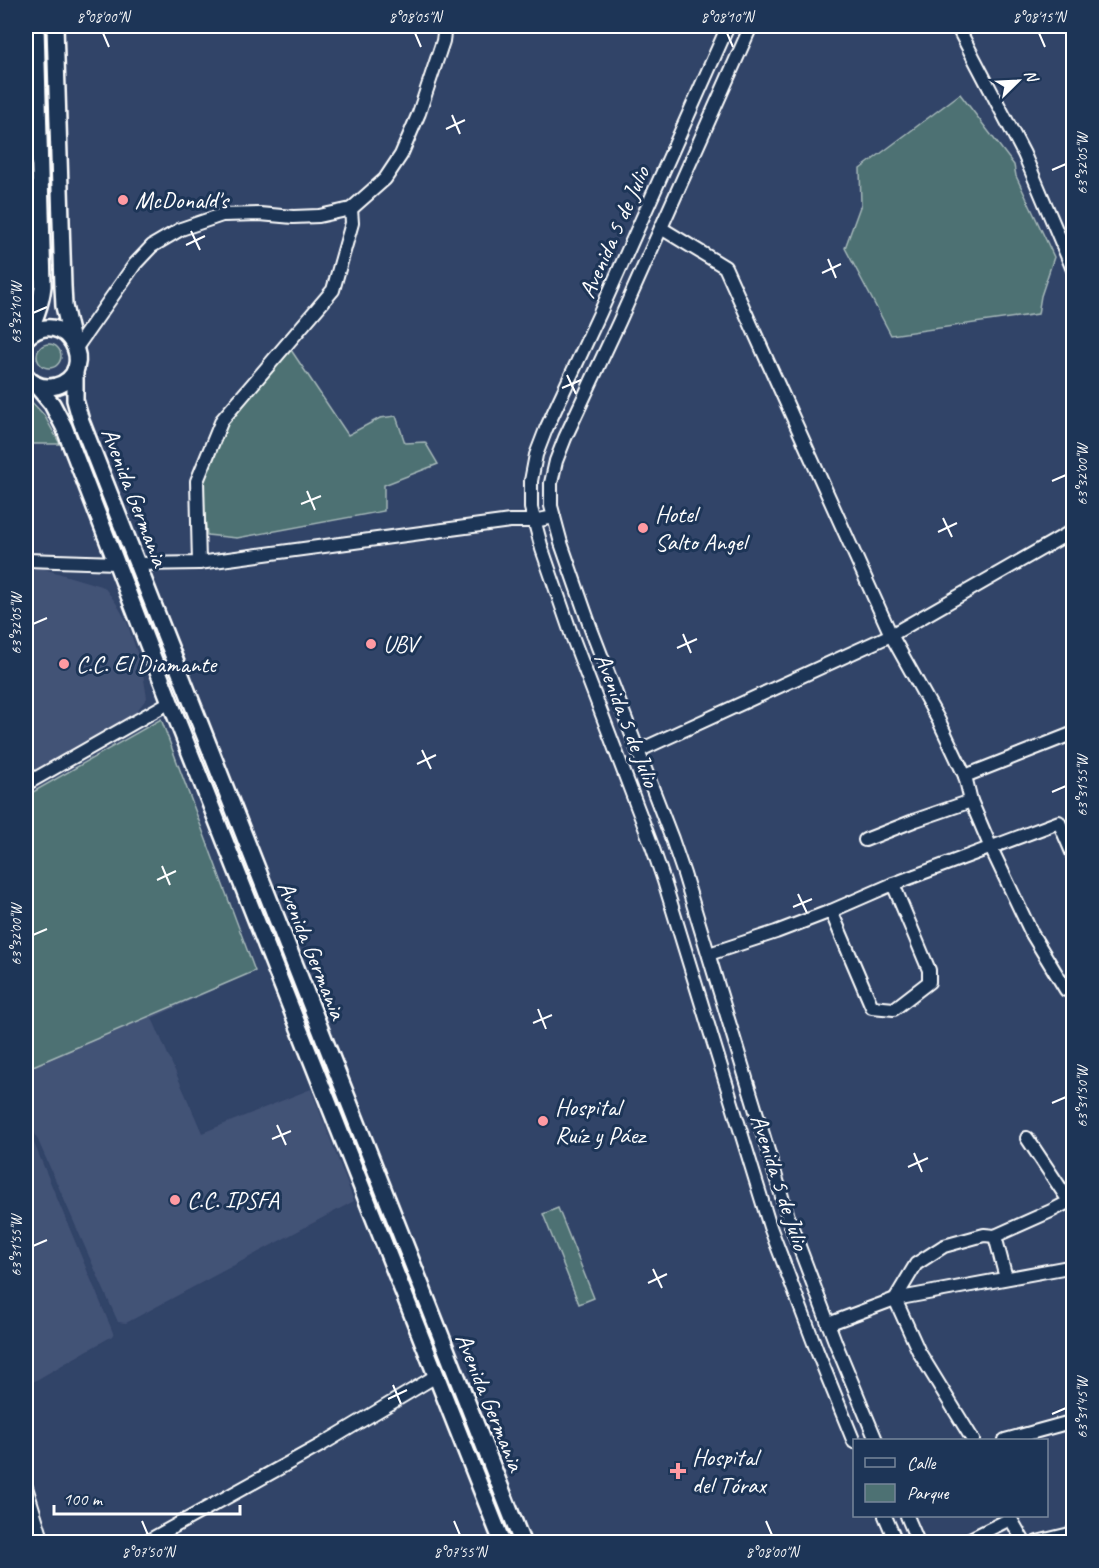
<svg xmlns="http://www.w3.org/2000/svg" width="1099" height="1568" viewBox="0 0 1099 1568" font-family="Caveat,sans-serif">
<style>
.built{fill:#435276}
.green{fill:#4d7173;stroke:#a6b8b9;stroke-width:1.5}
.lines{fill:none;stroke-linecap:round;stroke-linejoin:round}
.minor-casing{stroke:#fff;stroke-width:16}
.tertiary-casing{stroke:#fff;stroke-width:20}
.minor{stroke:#1d3557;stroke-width:12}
.tertiary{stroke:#1d3557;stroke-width:15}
.ticks{fill:none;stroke:#fff;stroke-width:2}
.poi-dot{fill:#ff9aa2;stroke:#1d3557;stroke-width:2}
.labels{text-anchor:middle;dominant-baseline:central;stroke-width:6;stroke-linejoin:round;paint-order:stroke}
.poi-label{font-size:24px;fill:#fff;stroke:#1d3557;text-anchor:start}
.street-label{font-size:24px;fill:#fff;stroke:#1d3557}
.neatline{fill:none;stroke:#fff;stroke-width:2}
.ticks-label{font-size:15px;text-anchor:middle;fill:#fff}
</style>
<rect width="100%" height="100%" fill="#314468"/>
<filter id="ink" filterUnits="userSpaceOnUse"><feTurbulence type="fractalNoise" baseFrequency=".0167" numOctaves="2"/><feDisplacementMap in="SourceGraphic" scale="12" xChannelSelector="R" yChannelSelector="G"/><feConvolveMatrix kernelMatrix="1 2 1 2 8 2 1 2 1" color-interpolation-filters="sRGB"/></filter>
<g filter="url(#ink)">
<g class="built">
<polygon points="41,568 104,587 116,603 127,622 142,668 147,698 132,717 26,775 26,570"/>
<polygon points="161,719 255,971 152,1018 202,1133 311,1089 354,1201 126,1323 118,1322 26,1113 26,796"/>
<polygon points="26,1124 114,1335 26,1386"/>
</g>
<g class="green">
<polygon points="960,94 1014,165 1016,176 1054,257 1041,296 1038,314 891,335 845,248 861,204 860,169"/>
<circle cx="49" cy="356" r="12"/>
<polygon points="287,344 348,435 380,418 396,416 405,443 425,442 438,464 384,485 384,511 237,538 207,535 200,473 222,420"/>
<polygon points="26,396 44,415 60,444 26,444"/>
<polygon points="161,719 255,971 26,1069 26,796"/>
<polygon points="558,1208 594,1298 579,1304 543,1214"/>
</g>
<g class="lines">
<g class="minor-casing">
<g id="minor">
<polyline points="728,26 600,313 546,429 536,455 531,481 531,508 542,549 572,636 652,846 664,881 770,1227 817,1351 854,1442"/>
<polyline points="751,26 619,322 565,438 556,461 551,483 551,506 561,543 591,629 672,839 684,874 789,1220 836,1344 876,1440"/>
<polyline points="957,26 1024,154 1074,272"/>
<polyline points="26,88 30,92 37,107"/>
<polyline points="661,228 725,267 891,635 939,721 965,776 971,801 991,848 1032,934 1066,990"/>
<polyline points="76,348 135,264 152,246 181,229 222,215 260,214 293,217 319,216 351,209 385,179 401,155 419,113 443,41 445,26"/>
<polyline points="26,560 117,563"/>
<polyline points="199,563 197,481 222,420 333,290 352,223 351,209"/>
<polyline points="137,564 199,563 510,521 534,521 554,517"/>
<polyline points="638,751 891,635 1074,530"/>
<polyline points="965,776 1074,733"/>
<polyline points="26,784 170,702"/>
<polyline points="865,840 916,820 971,801"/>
<polyline points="831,911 872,1007 894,1009 929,982 929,970 893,884"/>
<polyline points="709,954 776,932 831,911 893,884 1059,822 1074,857"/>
<polyline points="1027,1138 1069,1201"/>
<polyline points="995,1236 1006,1278"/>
<polyline points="828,1324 895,1299 1074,1266"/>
<polyline points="973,1440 919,1352 895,1299 916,1264 944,1246 984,1235 995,1236 1051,1211 1074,1199"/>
<polyline points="1005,1440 1074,1421"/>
<polyline points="26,1487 43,1542"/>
<polyline points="885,1516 896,1542"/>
<polyline points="907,1516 918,1542"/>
<polyline points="1009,1516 1024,1542"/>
<polyline points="146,1542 321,1445 436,1376"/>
<polyline points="964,1542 1010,1519"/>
<polyline points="1037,1542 1074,1533"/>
</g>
</g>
<g class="tertiary-casing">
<g id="tertiary">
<polyline points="55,26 63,286 64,306 72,341"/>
<path d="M26,338c8,-17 15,-33 17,-52l-7,-260"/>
<path d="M26,338c39,-36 76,34 30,48 -12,3 -23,-1 -30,-10"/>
<polyline points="75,370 75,400 81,421 522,1542"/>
<polyline points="35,384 52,404 64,427 170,702 502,1542"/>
</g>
</g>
<use href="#minor" class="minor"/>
<use href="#tertiary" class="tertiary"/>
</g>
</g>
<path class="ticks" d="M103,33l6,14M415,33l6,14M727,33l6,14M1039,33l6,14M452,115l8,19M446,129l19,-9M1052,170l14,-6M191,231l9,19M186,245l19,-9M828,259l8,19M822,273l19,-9M33,313l14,-6M567,375l9,19M562,388l19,-8M1052,481l14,-6M307,491l8,19M301,504l20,-8M943,518l9,19M938,532l19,-9M33,624l14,-6M683,634l8,19M677,648l20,-9M422,750l9,19M417,764l19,-9M1052,792l14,-6M162,866l8,19M157,880l19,-9M798,894l9,19M793,907l19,-8M33,935l14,-6M538,1009l8,20M533,1023l19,-8M1052,1103l14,-6M277,1125l9,20M272,1139l19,-8M914,1153l8,19M908,1167l20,-9M33,1246l14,-6M653,1269l9,19M648,1283l19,-9M393,1385l8,19M388,1399l19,-9M1052,1414l14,-6M142,1521l6,14M454,1521l6,14M766,1521l6,14"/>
<g class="poi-dot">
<circle cx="123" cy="200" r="6"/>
<circle cx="643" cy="528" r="6"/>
<circle cx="371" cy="644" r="6"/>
<circle cx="64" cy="664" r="6"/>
<circle cx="543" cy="1121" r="6"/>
<circle cx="175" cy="1200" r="6"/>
<path d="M675 1462h6v6h6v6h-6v6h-6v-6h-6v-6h6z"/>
</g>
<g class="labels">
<g class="poi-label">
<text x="135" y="200">McDonald's</text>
<text x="655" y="514">Hotel<tspan x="655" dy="28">Salto Angel</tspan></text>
<text x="383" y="644">UBV</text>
<text x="76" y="664">C.C. El Diamante</text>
<text x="555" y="1107">Hospital<tspan x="555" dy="28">Ruíz y Páez</tspan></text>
<text x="187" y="1200">C.C. IPSFA</text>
<text x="692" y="1457">Hospital<tspan x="692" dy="28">del Tórax</tspan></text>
</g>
<g class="street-label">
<text transform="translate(614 232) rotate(-66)">Avenida 5 de Julio</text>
<text transform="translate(135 497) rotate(69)">Avenida Germania</text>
<text transform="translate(627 720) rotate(69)">Avenida 5 de Julio</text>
<text transform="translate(312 950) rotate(68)">Avenida Germania</text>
<text transform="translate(780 1182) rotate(72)">Avenida 5 de Julio</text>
<text transform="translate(490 1402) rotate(68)">Avenida Germania</text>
</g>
</g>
<rect width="1099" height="1568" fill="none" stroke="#1d3557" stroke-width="66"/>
<rect x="853" y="1439" width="195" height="78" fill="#1d3557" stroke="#77869a" stroke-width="1.5"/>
<rect x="865" y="1458" width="30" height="9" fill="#1d3557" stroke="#77869a" stroke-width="1.5"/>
<text x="907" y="1469" font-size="18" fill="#ffffff">Calle</text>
<rect x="865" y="1484" width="30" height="18" fill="#4d7173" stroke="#77869a" stroke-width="1.5"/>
<text x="907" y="1499" font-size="18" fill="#ffffff">Parque</text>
<g transform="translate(1018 81) rotate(66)" stroke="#1d3557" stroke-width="4.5" paint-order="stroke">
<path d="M0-4.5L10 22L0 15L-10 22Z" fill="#ffffff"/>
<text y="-9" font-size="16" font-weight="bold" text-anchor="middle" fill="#ffffff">N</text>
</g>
<path d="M54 1505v9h186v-9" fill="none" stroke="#ffffff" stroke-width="3"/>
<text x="63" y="1505" font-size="18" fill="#ffffff" stroke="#1d3557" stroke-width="4.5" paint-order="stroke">100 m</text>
<rect x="33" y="33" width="1033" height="1502" class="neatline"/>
<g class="ticks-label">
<text x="103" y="22">8°08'00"N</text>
<text x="415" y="22">8°08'05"N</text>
<text x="727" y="22">8°08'10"N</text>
<text x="1039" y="22">8°08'15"N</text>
<text transform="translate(1082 164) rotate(-90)" y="5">63°32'05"W</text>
<text transform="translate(16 313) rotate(-90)" y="5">63°32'10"W</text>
<text transform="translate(1082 475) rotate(-90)" y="5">63°32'00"W</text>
<text transform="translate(16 624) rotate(-90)" y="5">63°32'05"W</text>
<text transform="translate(1082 786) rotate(-90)" y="5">63°31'55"W</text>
<text transform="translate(16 935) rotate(-90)" y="5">63°32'00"W</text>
<text transform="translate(1082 1097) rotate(-90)" y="5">63°31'50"W</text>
<text transform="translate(16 1246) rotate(-90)" y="5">63°31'55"W</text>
<text transform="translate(1082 1408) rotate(-90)" y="5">63°31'45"W</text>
<text x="148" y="1557">8°07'50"N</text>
<text x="460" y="1557">8°07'55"N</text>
<text x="772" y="1557">8°08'00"N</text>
</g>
</svg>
